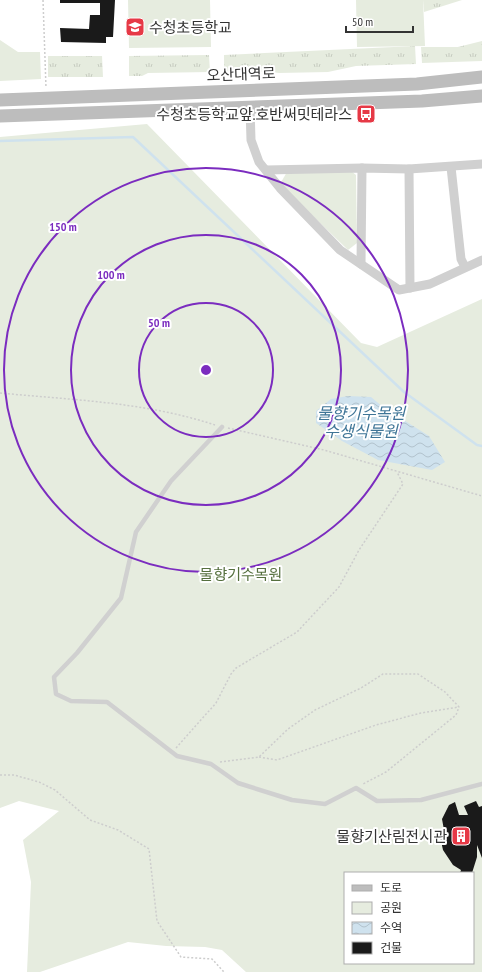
<svg xmlns="http://www.w3.org/2000/svg" width="482" height="972" viewBox="0 0 482 972" font-family="'PT Sans Narrow','Noto Sans KR',sans-serif">
<style>
.grass{fill:url(#grass-tufts)}
.green{fill:#e6ecdf;fill-rule:evenodd}
.water{fill:url(#water-waves)}
.lines{fill:none;stroke-linecap:round;stroke-linejoin:round}
.stream{stroke:#cfe2ee;stroke-width:2.5}
.building{fill:#1a1a1a}
.path{stroke:#cdcdcd;stroke-width:1.5;stroke-dasharray:2 2;stroke-linecap:butt}
.lane{stroke:#d0d0d0;stroke-width:4.5}
.street{stroke:#d0d0d0;stroke-width:9}
.secondary{stroke:#bdbdbd;stroke-width:13}
.ring{fill:none;stroke:#7b2cbf;stroke-width:2}
.labels{text-anchor:middle;dominant-baseline:central;stroke-width:4;stroke-linejoin:round;paint-order:stroke}
.poi-label{font-size:15px;fill:#333;stroke:#fff;text-anchor:end}
.street-label{font-size:15px;fill:#333;stroke:#fff}
.park-label{font-size:15px;fill:#56703f;stroke:#fff}
.water-label{font-size:16px;font-style:italic;fill:#3f7597;stroke:#fff}
.centre{fill:#7b2cbf;stroke:#fff;stroke-width:2}
.ring-label{font-size:12px;text-anchor:middle;font-weight:bold;fill:#7b2cbf;stroke:#fff;stroke-width:4;stroke-linejoin:round;paint-order:stroke}
</style>
<defs>
<pattern id="grass-tufts" width="24" height="20" patternUnits="userSpaceOnUse"><rect width="24" height="20" fill="#e6ecdf"/><path d="M3 7l-1-3M5 7V3M7 7l1-3M15 17l-1-3M17 17v-4M19 17l1-3" fill="none" stroke="#c6cbc0"/></pattern>
<pattern id="water-waves" width="16" height="10" patternUnits="userSpaceOnUse"><rect width="16" height="10" fill="#cfe2ee"/><path d="M0 5q4-4 8 0t8 0" fill="none" stroke="#b2c2cd"/></pattern>
</defs>
<rect width="100%" height="100%" fill="#fff"/>
<g class="grass">
<polygon points="423,0 462,0 424,12"/>
<polygon points="482,41 482,61 422,63 421,47 458,47"/>
<polygon points="415,46 416,64 356,66 328,72 279,73 271,72 224,72 224,55"/>
<polygon points="209,55 210,72 148,73 142,76 129,76 129,56"/>
<polygon points="48,56 102,56 103,77 48,77"/>
</g>
<g class="green">
<polygon points="128,0 210,0 211,47 129,48"/>
<polygon points="356,0 423,0 425,46 357,47"/>
<polygon points="0,40 18,52 40,52 41,79 0,81"/>
<path d="M147,124l214,219 16,4 105,-48v673h-236l-24,-22 -17,-3 -39,-1 -38,-4 -88,30h-13l4,-90 -8,-42 36,-29 -40,-10 -19,7v-671zM345,873h128v90h-128z"/>
<polygon points="351,171 356,175 357,243 348,250 280,184 287,172"/>
</g>
<polygon class="water" points="348,396 371,397 383,407 429,436 445,462 432,470 378,460 342,441 316,423 316,411 331,399"/>
<g class="lines">
<polyline class="stream" points="0,141 133,137 404,392 477,445 482,446"/>
</g>
<g class="building">
<polygon points="60,0 115,0 113,37 106,37 106,43 61,42 60,28 89,29 90,15 100,15 100,3 60,3"/>
<polygon points="476,801 479,807 482,806 482,858 477,845 477,857 472,873 460,873 461,870 453,865 443,850 439,832 444,830 442,819 449,805 455,802 459,815 468,815 464,806"/>
</g>
<g class="lines">
<g class="path">
<polyline points="43,0 46,88"/>
<path d="M0,393c72,7 146,9 215,32"/>
<polyline points="228,428 324,450 482,496"/>
<polyline points="176,748 216,703 231,674 236,668 297,632 339,587 359,550 403,484 397,472"/>
<polyline points="259,757 277,760 376,725 421,713 459,707"/>
<polyline points="220,762 259,757 288,729 315,710 361,688 383,674 418,674 445,692 459,707 456,715 386,772 363,784"/>
<polyline points="0,775 14,775 39,782 55,790 90,820 118,830 149,849 157,921 181,957 212,959 224,972"/>
</g>
<polyline class="lane" points="222,427 171,481 136,532 121,598 77,653 54,677 56,694 71,701 107,702 177,756 211,764 238,783 292,800 325,804 356,788 377,801 421,800 482,784"/>
<g class="street">
<polyline points="250,107 251,140 259,162 280,188 340,250 399,290 430,284 482,260"/>
<polyline points="451,167 461,259 465,267"/>
<polyline points="409,169 410,288"/>
<polyline points="266,170 362,168 409,169 482,164"/>
<polyline points="361,264 362,168"/>
</g>
<g class="secondary">
<polyline points="0,100 417,84 482,77"/>
<polyline points="0,116 422,101 482,96"/>
</g>
</g>
<g class="ring">
<circle cx="206" cy="370" r="67"/>
<circle cx="206" cy="370" r="135"/>
<circle cx="206" cy="370" r="202"/>
</g>
<defs>
<g id="school-square" transform="scale(1)"><rect x="-9" y="-9" width="18" height="18" rx="4" fill="#e63946" stroke="#fff"/><path d="M0-5L7-2L0 1L-7-2ZM-4 1L0 2.5L4 1V4Q0 6-4 4Z" fill="#fff"/></g>
<g id="bus-square" transform="scale(1)"><rect x="-9" y="-9" width="18" height="18" rx="4" fill="#e63946" stroke="#fff"/><path d="M-5-6H5V4H4V6H2V4H-2V6H-4V4H-5ZM-3.5-4V0h7V-4ZM-3.5 1.2v1.5H-2V1.2ZM2 1.2v1.5H3.5V1.2Z" fill="#fff"/></g>
<g id="building-square" transform="scale(1)"><rect x="-9" y="-9" width="18" height="18" rx="4" fill="#e63946" stroke="#fff"/><path d="M-4-6H4V6H1V3H-1V6H-4ZM-2.5-4.3h1.7v1.8h-1.7ZM.8-4.3h1.7v1.8H.8ZM-2.5-1h1.7V.8h-1.7ZM.8-1h1.7V.8H.8Z" fill="#fff"/></g>
</defs>
<g fill-rule="evenodd">
<use href="#school-square" x="135" y="27"/>
<use href="#bus-square" x="366" y="114"/>
<use href="#building-square" x="461" y="836"/>
</g>
<g class="labels">
<g class="poi-label">
<text x="149" y="27" text-anchor="start">수청초등학교</text>
<text x="352" y="114">수청초등학교앞.호반써밋테라스</text>
<text x="447" y="836">물향기산림전시관</text>
</g>
<g class="street-label">
<text transform="translate(241 74) rotate(-2)">오산대역로</text>
</g>
<g class="park-label">
<text x="241" y="574">물향기수목원</text>
</g>
<g class="water-label">
<text x="361" y="413">물향기수목원<tspan x="361" dy="18">수생식물원</tspan></text>
</g>
</g>
<circle cx="206" cy="370" r="6" class="centre"/>
<g class="ring-label">
<text x="63" y="231">150 m</text>
<text x="111" y="279">100 m</text>
<text x="159" y="327">50 m</text>
</g>
<rect x="344" y="872" width="130" height="92" fill="#ffffff" stroke="#adadad"/>
<rect x="352" y="885" width="20" height="6" fill="#bdbdbd" stroke="#adadad"/>
<text x="380" y="892" font-size="12" fill="#333333">도로</text>
<rect x="352" y="902" width="20" height="12" fill="#e6ecdf" stroke="#adadad"/>
<text x="380" y="912" font-size="12" fill="#333333">공원</text>
<rect x="352" y="922" width="20" height="12" fill="url(#water-waves)" stroke="#adadad"/>
<text x="380" y="932" font-size="12" fill="#333333">수역</text>
<rect x="352" y="942" width="20" height="12" fill="#1a1a1a" stroke="#adadad"/>
<text x="380" y="952" font-size="12" fill="#333333">건물</text>
<path d="M346 26v6h67v-6" fill="none" stroke="#333333" stroke-width="2"/>
<text x="352" y="26" font-size="12" fill="#333333" stroke="#ffffff" stroke-width="3" paint-order="stroke">50 m</text>
</svg>
